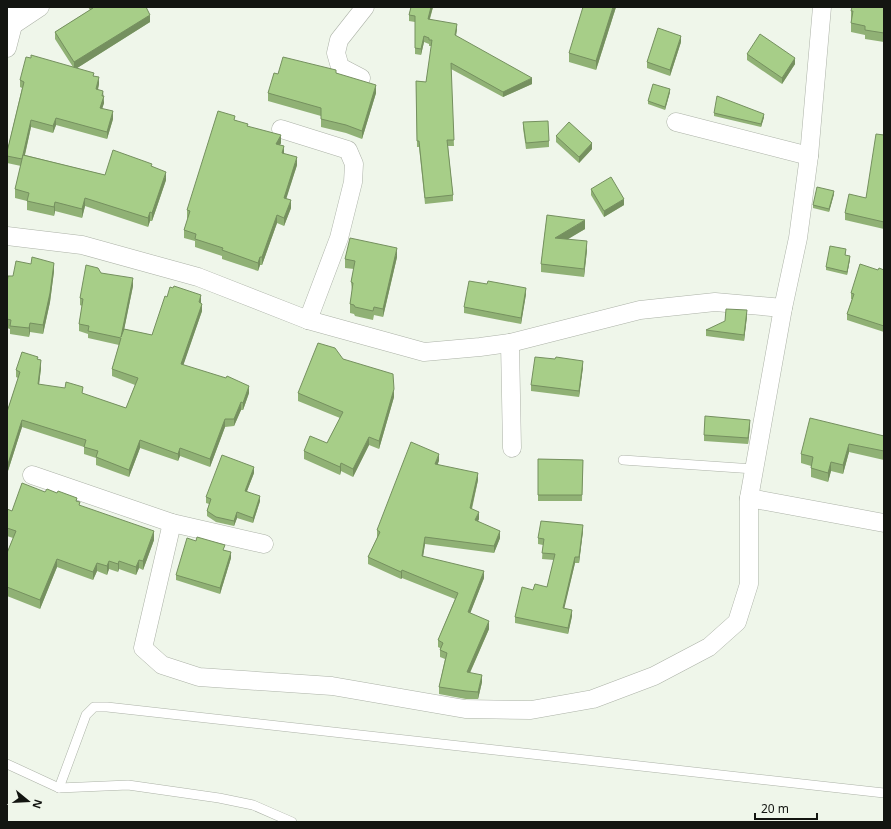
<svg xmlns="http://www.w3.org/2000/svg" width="891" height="829" viewBox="0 0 891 829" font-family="'Noto Sans',sans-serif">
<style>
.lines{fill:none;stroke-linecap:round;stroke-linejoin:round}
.service-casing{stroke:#acb2a7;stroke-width:10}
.minor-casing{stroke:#acb2a7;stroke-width:19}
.service{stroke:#fff;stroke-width:9}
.minor{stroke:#fff;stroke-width:18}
.wall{fill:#90b175}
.shaded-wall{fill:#75905f}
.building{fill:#a7ce88;stroke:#75905f}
</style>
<rect width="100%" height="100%" fill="#eff6ea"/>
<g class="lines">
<g class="service-casing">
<g id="service">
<polyline points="623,460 754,469"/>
<polyline points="7,764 59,788 128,785 219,798 253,805 292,822"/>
<polyline points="59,788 86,715 94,707 107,707 884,793"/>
</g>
</g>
<g class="minor-casing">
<g id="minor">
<polyline points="13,25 40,7"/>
<polyline points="7,48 13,25 14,7"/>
<polyline points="361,78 340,67 336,53 339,40 365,7"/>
<polyline points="676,122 809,156"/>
<polyline points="281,129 348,150 354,164 353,182 339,238 308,320"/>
<polyline points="7,236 82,245 198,277 308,320 424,352 480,347 510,343 640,310 715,302 783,308"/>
<polyline points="510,343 512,448"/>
<polyline points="32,475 172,523 264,544"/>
<polyline points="749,498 884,523"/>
<polyline points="172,523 143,648 162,665 199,677 332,686 465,709 531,710 593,699 654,676 709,647 737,622 749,584 749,498 783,308 798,238 809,156 822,7"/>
</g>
</g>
<use href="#service" class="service"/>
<use href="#minor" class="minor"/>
</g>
<g class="wall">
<polygon points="88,7 146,7 150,22 77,68 94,76 99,84 98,90 103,96 104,103 102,109 113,119 107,139 56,125 53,133 31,127 25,155 105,175 152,167 166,180 152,221 150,221 148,227 85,206 82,218 55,211 54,216 27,210 27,201 15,198 15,189 21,166 7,163 7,152 22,88 20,87 20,80 31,58 73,67 55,39 55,32 90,10"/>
<polygon points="411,7 433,7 430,19 457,29 456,36 532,84 503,97 451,69 454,146 448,146 453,195 453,201 425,204 419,147 417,147 416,81 426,82 432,46 429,46 429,44 424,42 421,55 415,54 415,22 409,21 409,15"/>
<polygon points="616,7 596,70 569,62 569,53"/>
<polygon points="884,7 884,42 865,39 865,35 851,32 851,11"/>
<polygon points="681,42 670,76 647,68 647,62"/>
<polygon points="747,54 795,64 782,84 747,60"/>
<polygon points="336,73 376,93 362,139 346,133 321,127 321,116 268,101 268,93 278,74"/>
<polygon points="670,92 665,110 648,104 648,101"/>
<polygon points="714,113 764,117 761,127 714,116"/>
<polygon points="235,120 248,126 281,143 280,145 284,154 297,165 286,198 291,208 284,226 277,223 262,265 260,265 258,271 222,259 222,256 195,247 195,241 184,238 184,230 188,218 187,218 187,210"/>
<polygon points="523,122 549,141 549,147 526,149 523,128"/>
<polygon points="884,135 884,229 845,220 845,213 866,198"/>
<polygon points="556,136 592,149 579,163 556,142"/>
<polygon points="591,189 624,205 604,217 591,195"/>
<polygon points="834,194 829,212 813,208 813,205"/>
<polygon points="547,215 585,229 567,239 587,250 584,277 541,272 541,264"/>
<polygon points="846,252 845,255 850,259 847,275 826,270 826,267"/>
<polygon points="397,257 383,317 374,315 373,320 355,316 354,314 350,313 350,304 352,291 351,282 354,269 345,268 345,259"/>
<polygon points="878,270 884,270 884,332 847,320 847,314 852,299 851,299 851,293"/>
<polygon points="54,271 50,302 43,334 30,332 29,337 10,334 10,329 7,328 7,283 13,276"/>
<polygon points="101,273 133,286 124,329 152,335 167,297 201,302 202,311 183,365 249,393 243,410 241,410 234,426 225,427 210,467 180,456 178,461 140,448 129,477 96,465 96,458 84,454 84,447 22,427 7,474 7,412 18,378 16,377 16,370 38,359 41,368 39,385 83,394 126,408 135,385 112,376 112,369 119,345 88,338 88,334 79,331 79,324 82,306 80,305 80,298"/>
<polygon points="526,294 521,324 464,313 464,307"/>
<polygon points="747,316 744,341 706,336 706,330"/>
<polygon points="343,359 394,397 379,449 369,445 353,477 341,471 340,475 304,459 304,451 327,443 340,418 298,401 298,393"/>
<polygon points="583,367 579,397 531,391 531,385"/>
<polygon points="750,426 748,444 704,441 704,435"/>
<polygon points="884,436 884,460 849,452 843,474 831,471 828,482 811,477 811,466 801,463 801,454"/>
<polygon points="538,459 583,460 582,501 538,501"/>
<polygon points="439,461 437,464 478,480 472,509 479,519 478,521 500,538 494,553 425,544 423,556 484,578 470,613 489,629 470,673 482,682 478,699 466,699 439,694 439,687 445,659 440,657 440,648 438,647 438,640 455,599 402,578 401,579 368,564 368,557 377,538 377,530"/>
<polygon points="254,473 247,491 260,501 253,523 237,518 234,526 216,522 207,516 207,511 209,504 206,503 206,497"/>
<polygon points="45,492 77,501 80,506 154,540 143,570 139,568 136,575 119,569 118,572 109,569 107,575 97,571 93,580 57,567 40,609 7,596 7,553 13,538 7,536 7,509 12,511"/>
<polygon points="583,531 579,563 575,563 564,608 572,616 568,634 515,623 515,617 533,590 547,587 554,560 542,559 543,545 538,544 538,538"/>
<polygon points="225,550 231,558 220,594 176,580 176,575"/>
</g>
<g class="shaded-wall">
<polygon points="431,7 433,7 428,24 428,19"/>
<polygon points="613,7 616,7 596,70 596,61"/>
<polygon points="150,15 150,22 74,70 74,62"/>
<polygon points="457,24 457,29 455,41 455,35"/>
<polygon points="424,36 424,42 421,55 421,49"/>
<polygon points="681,36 681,42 670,76 670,70"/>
<polygon points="795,58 795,64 782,84 782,78"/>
<polygon points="99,77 99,84 96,96 96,89"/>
<polygon points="532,78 532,84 503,97 503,92"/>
<polygon points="376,85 376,93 362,139 362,131"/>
<polygon points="670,89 670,92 665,110 665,107"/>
<polygon points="103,91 104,103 100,115 100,108"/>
<polygon points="113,111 113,119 107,139 107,132"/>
<polygon points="764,114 764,117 761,127 761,124"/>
<polygon points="56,118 56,125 53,133 53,126"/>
<polygon points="31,120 31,127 22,167 22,159"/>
<polygon points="281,135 281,143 276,152 276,144"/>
<polygon points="592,143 592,149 579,163 579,157"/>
<polygon points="284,146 284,154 282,153"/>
<polygon points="297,157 297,165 284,206 284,198"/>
<polygon points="166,172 166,180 152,221 152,213"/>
<polygon points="834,191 834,194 829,212 829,209"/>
<polygon points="85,198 85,206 82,218 82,209"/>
<polygon points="624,199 624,205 604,217 604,211"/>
<polygon points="291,200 291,208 284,226 284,218"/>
<polygon points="55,202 55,211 54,216 54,207"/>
<polygon points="150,212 150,221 148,227 148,218"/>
<polygon points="277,215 277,223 262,265 262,257"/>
<polygon points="585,220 585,229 555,247 555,238"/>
<polygon points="587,241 587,250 584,277 584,269"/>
<polygon points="397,248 397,257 383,317 383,309"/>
<polygon points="850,256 850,259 847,275 847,272"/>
<polygon points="260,257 260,265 258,271 258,263"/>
<polygon points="54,263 54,271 50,302 43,334 43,325"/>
<polygon points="133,278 133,286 121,345 121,337"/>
<polygon points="526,288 526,294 521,324 521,318"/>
<polygon points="201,295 201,302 199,309 199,302"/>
<polygon points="202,304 202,311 181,372 181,364"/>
<polygon points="747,310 747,316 744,341 744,335"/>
<polygon points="30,323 30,332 29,337 29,328"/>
<polygon points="41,360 41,368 38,392 38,384"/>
<polygon points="583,361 583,367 579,397 579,391"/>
<polygon points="249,386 249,393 243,410 243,403"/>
<polygon points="394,389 394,397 379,449 379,441"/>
<polygon points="241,402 241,410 234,426 234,419"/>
<polygon points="225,419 225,427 210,467 210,459"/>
<polygon points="22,420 22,427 7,474 7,467"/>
<polygon points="750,420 750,426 748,444 748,438"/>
<polygon points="369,437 369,445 353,477 353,469"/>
<polygon points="140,440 140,448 129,477 129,470"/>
<polygon points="849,444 849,452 843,474 843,465"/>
<polygon points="180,448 180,456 178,461 178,454"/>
<polygon points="439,454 439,461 435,471 435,464"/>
<polygon points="831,462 831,471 828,482 828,473"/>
<polygon points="341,463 341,471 340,475 340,467"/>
<polygon points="254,467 254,473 245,496 245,491"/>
<polygon points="478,473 478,480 470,515 470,508"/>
<polygon points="260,496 260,501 253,523 253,518"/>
<polygon points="237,512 237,518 234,526 234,521"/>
<polygon points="479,512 479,519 475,527 475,520"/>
<polygon points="583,525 583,531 579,563 579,557"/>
<polygon points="154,531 154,540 143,570 143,561"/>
<polygon points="500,531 500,538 494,553 494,546"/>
<polygon points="425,537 425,544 422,563 422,556"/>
<polygon points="231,552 231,558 220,594 220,588"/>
<polygon points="575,557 575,563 563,614 563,608"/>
<polygon points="57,559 57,567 40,609 40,600"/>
<polygon points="139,560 139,568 136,575 136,567"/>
<polygon points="109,561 109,569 107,575 107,566"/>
<polygon points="119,561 119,569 118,572 118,564"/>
<polygon points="97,563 97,571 93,580 93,572"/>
<polygon points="402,570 402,578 401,579 401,572"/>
<polygon points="484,571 484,578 468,619 468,612"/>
<polygon points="572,610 572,616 568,634 568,628"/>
<polygon points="489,621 489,629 467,679 467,672"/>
<polygon points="482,675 482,682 478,699 478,692"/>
</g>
<g class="building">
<polygon points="93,7 146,7 150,15 74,62 55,32 93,8"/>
<polygon points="411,7 431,7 428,19 457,24 455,35 532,78 503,92 451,63 454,140 447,140 453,195 425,198 419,141 417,141 416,81 426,82 432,40 429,40 429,38 424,36 421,49 415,48 415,16 409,15"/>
<polygon points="583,7 613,7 596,61 569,53"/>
<polygon points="852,7 884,7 884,33 865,30 865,26 851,23 853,11 851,11"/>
<polygon points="658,28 681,36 670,70 647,62"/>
<polygon points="760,34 795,58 782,78 747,54"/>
<polygon points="31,55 94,73 93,76 99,77 96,89 103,91 102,96 104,96 100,108 113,111 107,132 56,118 53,126 31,120 22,159 7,156 7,152 24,82 20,80 26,57 31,58"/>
<polygon points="283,57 336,70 336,73 376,85 362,131 346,125 321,119 321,108 268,93 274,73 278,74"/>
<polygon points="653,84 670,89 665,107 648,101"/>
<polygon points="717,96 764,114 761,124 714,113"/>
<polygon points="218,111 235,116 234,120 248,124 247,126 281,135 276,144 284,146 282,153 297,157 284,198 291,200 284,218 277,215 262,257 260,257 258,263 222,250 223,248 195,239 196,234 184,230 190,211 187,210"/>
<polygon points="548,121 549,141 526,143 523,122"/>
<polygon points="569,122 592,143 579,157 556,136"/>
<polygon points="876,134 884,135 884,222 845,213 849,194 866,198"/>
<polygon points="113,150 152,164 151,166 166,172 152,213 150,212 148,218 85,198 82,209 55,202 54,207 27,201 29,193 15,189 23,155 105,175"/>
<polygon points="611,177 624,199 604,211 591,189"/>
<polygon points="817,187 834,191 829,209 813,205"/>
<polygon points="547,215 585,220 555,238 587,241 584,269 541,264"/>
<polygon points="350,238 397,248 383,309 374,307 373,311 355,307 354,305 350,304 353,283 351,282 355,261 345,259"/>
<polygon points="830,246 846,249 845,255 850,256 847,272 826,267"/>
<polygon points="32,257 54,263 50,293 43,325 30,323 29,328 10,326 11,320 7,319 7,283 8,276 13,276 16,261 31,264"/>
<polygon points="860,264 878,270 879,268 884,270 884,326 847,314 854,294 851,293"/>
<polygon points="86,265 98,268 101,273 133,278 121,337 124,329 152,335 165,296 167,297 170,287 173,288 174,286 201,295 199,302 202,304 181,364 226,378 227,376 249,386 243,403 241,402 234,419 225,419 210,459 180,448 178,454 140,440 129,470 96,457 98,451 84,447 86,440 22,420 7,467 7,412 20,372 16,370 22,352 38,357 37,359 41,360 38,384 65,388 66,382 83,387 82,393 126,408 138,378 112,369 121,338 88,331 89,326 79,324 83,299 80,298"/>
<polygon points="469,281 487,284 488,281 526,288 521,318 464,307"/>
<polygon points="726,309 747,310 744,335 706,330 725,321"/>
<polygon points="318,343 335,348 343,359 393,374 394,389 379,441 369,437 353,469 341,463 340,467 304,451 310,436 327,443 343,412 298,393"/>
<polygon points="535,357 555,359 556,357 583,361 579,391 531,385"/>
<polygon points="705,416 750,420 748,438 704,435"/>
<polygon points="810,418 884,436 884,451 849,444 843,465 831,462 828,473 811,468 813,457 801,454"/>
<polygon points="411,442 439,454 435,464 478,473 470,508 479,512 475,520 500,531 494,546 425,537 422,556 484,571 468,612 489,621 467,672 482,675 478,692 466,691 439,687 447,653 440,650 443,643 438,640 458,593 402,570 401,572 368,557 380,532 377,530"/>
<polygon points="222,455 254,467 245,491 260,496 253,518 237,512 234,521 216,517 207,511 211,499 206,497"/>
<polygon points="538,459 583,460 582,495 538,495"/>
<polygon points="22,483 45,492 47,489 57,493 58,491 77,498 76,501 80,502 79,505 154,531 143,561 139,560 136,567 119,561 118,564 109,561 107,566 97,563 93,572 57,559 40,600 7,587 7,553 16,531 7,528 7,509 12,511"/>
<polygon points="541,521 583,525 579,557 575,557 563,608 572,610 568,628 515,617 522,587 533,590 535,584 547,587 555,554 542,553 544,539 538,538"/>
<polygon points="197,537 225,545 223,550 231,552 220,588 176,575 187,538 196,541"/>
</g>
<rect width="891" height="829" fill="none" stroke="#131511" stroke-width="16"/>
<g transform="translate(28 801) rotate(108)" stroke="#eff6ea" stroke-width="3" paint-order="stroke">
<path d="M0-3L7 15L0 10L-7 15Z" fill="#131511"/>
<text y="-6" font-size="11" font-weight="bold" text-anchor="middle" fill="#131511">N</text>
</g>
<path d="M755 813v6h62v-6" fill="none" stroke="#131511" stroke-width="2"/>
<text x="761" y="813" font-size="12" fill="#131511" stroke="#eff6ea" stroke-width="3" paint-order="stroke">20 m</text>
</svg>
